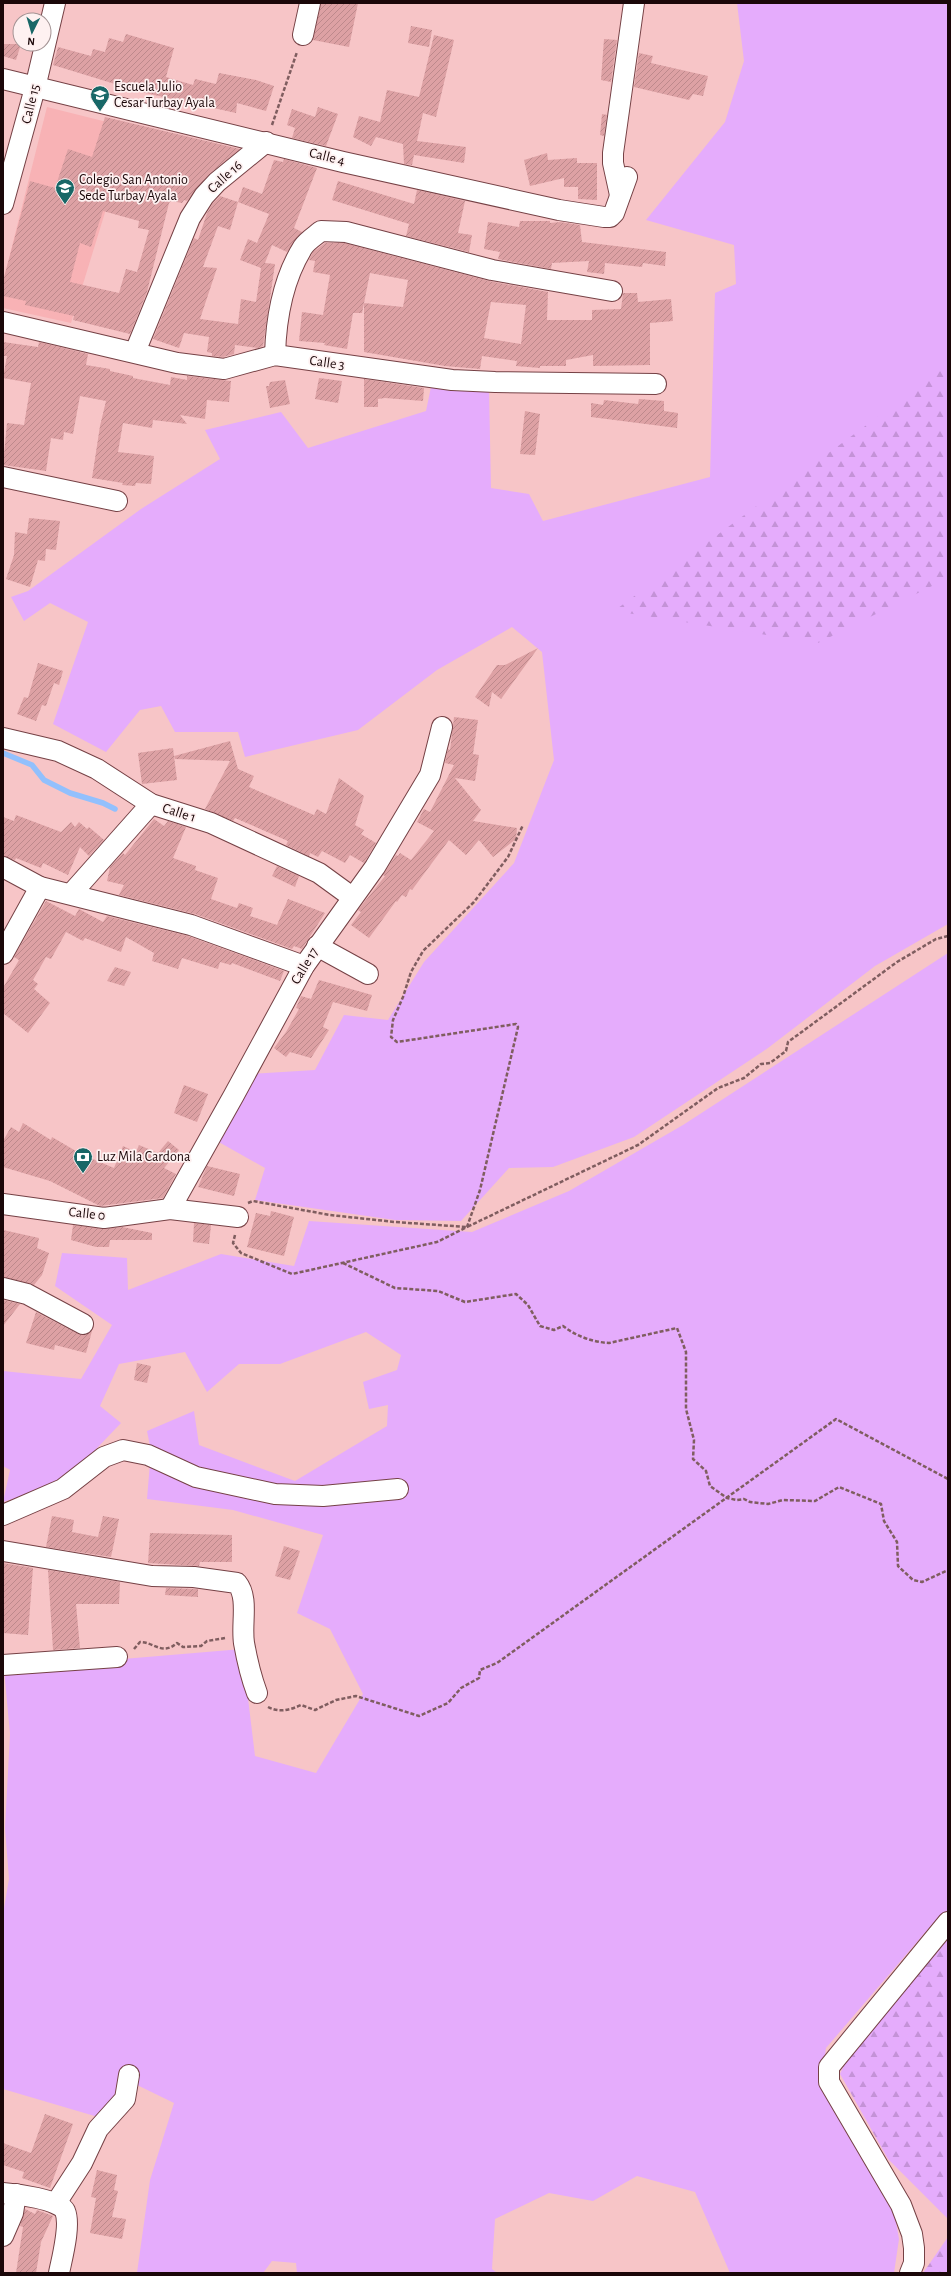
<svg xmlns="http://www.w3.org/2000/svg" width="951" height="2276" viewBox="0 0 951 2276" font-family="'Alegreya Sans',sans-serif">
<style>
.built{fill:#f8b2b5}
.green{fill:#e5acfc}
.forest{fill:url(#forest-firs)}
.lines{fill:none;stroke-linecap:round;stroke-linejoin:round}
.stream{stroke:#92c0fd;stroke-width:5.5}
.building{fill:url(#building-hatch);fill-rule:evenodd}
.minor-casing{stroke:#754145;stroke-width:22}
.path{stroke:#7f5d5f;stroke-width:2.5;stroke-dasharray:4 2;stroke-linecap:butt}
.minor{stroke:#fff;stroke-width:20}
.labels{text-anchor:middle;dominant-baseline:central;stroke-width:3.5;stroke-linejoin:round;paint-order:stroke}
.poi-label{font-size:14px;fill:#1b0709;stroke:#fef1f1;text-anchor:start}
.street-label{font-size:14px;fill:#1b0709;stroke:#fef1f1}
</style>
<defs>
<pattern id="forest-firs" width="22" height="20" patternUnits="userSpaceOnUse"><rect width="22" height="20" fill="#e5acfc"/><path d="M5 1l3.5 6h-7zM16 11l3.5 6h-7z" fill="#c492d7"/></pattern>
<pattern id="building-hatch" width="6" height="6" patternUnits="userSpaceOnUse"><rect width="6" height="6" fill="#dda1a4"/><path d="M-1 1l2-2M0 6l6-6M5 7l2-2" fill="none" stroke="#bd898c"/></pattern>
</defs>
<rect width="100%" height="100%" fill="#f7c5c7"/>
<polygon class="built" points="47,107 131,128 71,323 3,308 3,282"/>
<g class="green">
<polygon points="737,3 948,3 948,924 875,966 768,1048 634,1137 553,1167 509,1168 461,1221 395,1220 255,1200 265,1168 217,1141 252,1074 315,1070 344,1015 388,1020 424,962 514,863 554,760 542,652 512,627 437,670 358,730 245,757 238,732 175,732 161,706 140,710 106,752 53,724 88,622 50,603 24,621 11,597 28,591 141,509 220,459 205,430 281,412 308,448 426,411 431,387 489,390 491,488 529,494 543,521 710,477 715,293 736,284 734,245 646,220 725,122 744,61"/>
<polygon points="948,953 948,1912 935,1921 826,2048 823,2070 891,2193 899,2239 894,2273 730,2273 695,2192 637,2176 593,2201 549,2193 495,2219 492,2269 497,2273 297,2273 296,2263 272,2261 263,2273 137,2273 150,2180 174,2103 133,2083 98,2117 3,2089 3,1914 9,1879 5,1828 10,1734 4,1669 242,1649 255,1756 316,1773 363,1694 330,1629 297,1613 323,1535 233,1510 147,1499 151,1451 147,1431 194,1411 199,1445 295,1481 387,1426 388,1405 369,1409 363,1382 397,1370 401,1355 366,1332 280,1364 239,1364 207,1392 185,1352 119,1364 100,1406 121,1423 78,1468 45,1489 3,1502 10,1470 3,1466 3,1371 81,1379 112,1325 55,1286 62,1253 127,1258 128,1290 221,1254 294,1266 309,1221 472,1232 569,1191 683,1125"/>
</g>
<g class="forest">
<polygon points="948,365 948,578 818,643 614,611"/>
<polygon points="948,1926 948,2219 888,2159 840,2074 857,2037"/>
<polygon points="948,2237 948,2273 923,2273"/>
</g>
<g class="lines">
<polyline class="stream" points="3,753 32,765 44,780 70,793 103,803 115,809"/>
</g>
<g class="building">
<polygon points="321,3 358,3 349,47 313,40"/>
<polygon points="411,26 432,30 429,47 408,43"/>
<polygon points="126,34 174,48 166,77 193,85 195,79 216,84 219,73 256,80 274,86 266,111 237,103 236,113 141,92 53,65 58,47 91,56 93,49 105,52 109,38 123,42"/>
<polygon points="434,35 454,40 436,117 423,113 417,141 466,147 464,163 414,155 412,165 404,164 403,144 376,137 371,146 353,137 359,116 380,122 387,90 419,97"/>
<polygon points="604,39 617,40 611,82 601,80"/>
<polygon points="3,44 21,44 16,60 3,56"/>
<polygon points="639,53 653,56 651,63 708,76 703,96 693,94 689,100 634,87"/>
<polygon points="318,107 338,114 326,146 292,138 295,128 287,125 292,109 315,117"/>
<polygon points="602,114 607,115 604,136 600,135"/>
<path d="M105,117l135,32 -31,25 -22,27 -3,-1 -2,3 -11,-2 -2,2 -22,89 -17,42 -57,-14 1,-4 -49,-11 1,-4 -23,-5v-15l27,-100 25,7 13,-39 24,8zM103,211l36,10 -1,7 11,2 -12,42 -11,-3 -7,24 -49,-11 10,-39 11,4z"/>
<polygon points="547,153 548,160 577,158 577,163 597,163 597,200 578,199 578,187 564,187 564,178 530,186 524,160"/>
<path d="M284,159l33,9 -23,60 8,4 -15,20 -15,-7 -7,18 10,1 -12,82 -5,2 -23,-3 -1,9 -11,3 -11,-1v-3l-5,-1 2,-15 -25,-4 -5,15 -26,-9 41,-101 4,2 9,-27 6,-10 7,-7 18,6 5,-15 19,7 12,-34 9,2zM238,202l31,12 -12,29 -9,-4 -8,21 21,8 -5,34 -15,-3 -3,25 -38,-5 17,-51 -14,-1 15,-41 12,4z"/>
<polygon points="338,181 414,204 417,190 465,201 458,233 472,235 469,252 406,236 409,224 332,200"/>
<polygon points="520,221 550,221 550,223 560,222 580,225 582,242 666,252 665,266 643,263 642,267 605,263 604,274 587,272 589,261 552,263 551,269 498,259 500,252 484,249 488,222 519,227"/>
<path d="M325,243h19l145,38 59,11 -1,28h45v-10l29,-1 2,-16h14l1,9 33,-3 2,22 -23,2v42l-57,1v-11l-27,5v6h-26v2l-24,-2 1,-5 -35,-5 -2,13 -35,-3 -81,-14v-49l39,4 5,-27 -38,-7 -8,40h-9l-6,36 -23,-4 1,-2 -26,-2 3,-29 21,3 7,-40 -17,-3 2,-11 -6,-1 4,-8zM491,302l35,3 -5,39 -37,-6z"/>
<polygon points="3,342 38,347 39,342 88,354 86,365 110,369 110,371 133,376 133,378 170,385 171,377 187,380 187,376 231,381 229,402 207,400 205,419 180,415 187,424 153,420 152,428 123,423 118,452 154,456 151,484 136,483 135,486 122,485 123,483 92,478 100,426 106,401 80,396 73,434 64,432 63,440 51,438 46,471 3,465 7,423 24,425 31,383 3,378 7,356 3,356"/>
<polygon points="319,378 342,381 338,403 315,399"/>
<polygon points="364,379 424,388 423,401 385,398 378,399 378,407 364,407"/>
<polygon points="285,380 290,404 270,408 266,386 269,386 270,382"/>
<polygon points="639,399 664,401 664,411 678,413 677,428 591,417 591,403 603,405 604,400 638,404"/>
<polygon points="525,411 540,414 535,455 520,454"/>
<polygon points="29,518 60,521 56,550 46,549 45,561 38,560 30,587 6,579 14,555 15,532 27,534"/>
<polygon points="538,648 501,699 492,692 489,707 475,697 497,665 505,665"/>
<polygon points="38,663 63,671 59,685 54,683 46,706 42,705 36,721 17,714 24,697 28,698"/>
<polygon points="454,717 478,720 473,754 479,755 475,781 455,778 481,810 473,821 517,828 516,839 493,857 479,840 466,855 449,840 412,890 410,889 406,897 402,895 397,902 396,901 369,938 351,925 361,912 358,910 385,876 383,875 396,855 398,856 400,853 411,860 434,831 417,822 424,809 430,812 454,765 445,763 448,749 450,750"/>
<polygon points="230,741 238,769 254,776 249,787 314,815 317,809 326,814 339,778 364,796 355,825 364,830 361,834 376,843 364,863 350,855 345,863 322,851 318,857 310,853 309,856 286,845 288,841 235,818 233,821 205,809 230,761 175,759 174,756"/>
<polygon points="173,748 177,780 142,784 138,753"/>
<polygon points="16,815 61,832 71,822 75,827 79,822 87,829 89,827 104,840 89,856 80,847 68,875 43,863 41,868 16,858 15,860 3,856 3,817 14,821"/>
<polygon points="154,819 164,826 168,821 186,827 173,858 196,866 195,870 218,878 211,899 237,908 239,903 253,908 250,916 277,925 288,899 325,913 302,949 294,946 292,949 195,914 119,895 124,885 107,881 110,867 123,853 125,855"/>
<polygon points="277,866 299,876 295,887 272,876"/>
<polygon points="46,901 75,916 79,909 103,922 107,916 188,936 284,971 280,981 232,963 231,965 220,962 218,969 182,958 178,969 152,961 154,953 126,937 121,952 85,938 83,941 66,932 51,959 46,957 33,980 38,984 34,989 50,1003 28,1033 3,1013 3,988 19,960 14,957"/>
<polygon points="115,967 131,972 124,986 107,981"/>
<polygon points="319,980 372,995 367,1011 333,1002 323,1027 329,1030 311,1058 290,1052 286,1057 274,1048 286,1032 299,1009 296,1008 301,996 311,999"/>
<polygon points="184,1085 208,1094 197,1122 174,1113"/>
<polygon points="23,1123 51,1140 52,1137 81,1154 114,1168 123,1146 136,1152 139,1145 158,1153 168,1141 179,1150 164,1168 176,1174 163,1198 100,1206 50,1181 3,1167 3,1141 11,1127 19,1132"/>
<polygon points="207,1166 240,1174 234,1196 198,1187"/>
<polygon points="271,1211 294,1217 284,1256 247,1247 256,1213 270,1216"/>
<polygon points="194,1223 211,1225 209,1244 193,1242"/>
<polygon points="73,1225 103,1229 122,1227 152,1233 152,1240 110,1240 109,1247 96,1247 71,1240"/>
<polygon points="3,1230 39,1238 37,1248 49,1253 42,1275 34,1285 3,1277"/>
<polygon points="3,1300 20,1304 3,1326"/>
<polygon points="36,1312 78,1334 84,1335 92,1331 86,1353 55,1345 54,1350 26,1343"/>
<polygon points="137,1363 151,1366 147,1383 134,1380"/>
<polygon points="52,1516 74,1520 72,1532 98,1537 103,1516 119,1519 111,1557 46,1547"/>
<polygon points="150,1533 232,1535 232,1562 200,1562 199,1566 148,1563"/>
<polygon points="284,1546 300,1551 290,1580 275,1576"/>
<polygon points="3,1563 33,1568 28,1635 3,1633"/>
<polygon points="48,1570 120,1582 119,1604 76,1604 80,1648 53,1650"/>
<polygon points="166,1588 198,1589 198,1597 165,1595"/>
<polygon points="45,2114 73,2124 50,2188 22,2178 24,2172 3,2165 3,2143 31,2153"/>
<polygon points="97,2170 117,2175 114,2190 118,2191 112,2217 126,2219 122,2239 90,2233 96,2198 91,2197"/>
<polygon points="25,2209 35,2214 37,2210 53,2216 41,2242 36,2273 16,2273 23,2227 20,2226"/>
</g>
<g class="lines">
<g class="minor-casing">
<g id="minor">
<polyline points="303,35 310,3"/>
<polyline points="3,79 343,162 559,210 604,217 610,217 614,213 627,177"/>
<polyline points="620,195 613,163 613,153 634,3"/>
<polyline points="3,204 35,88 55,3"/>
<polyline points="3,322 177,363 224,369 275,355 452,380 495,382 656,384"/>
<polyline points="135,352 190,218 204,196 217,182 266,142"/>
<path d="M275,355c1,-36 8,-76 28,-108 4,-6 12,-11 18,-16l25,1 146,38 120,21"/>
<polyline points="3,477 117,501"/>
<polyline points="3,738 58,751 97,769 151,804 211,823 319,873 352,897"/>
<polyline points="3,867 40,887 191,925 304,966"/>
<polyline points="71,894 151,804"/>
<polyline points="317,946 368,974"/>
<polyline points="3,954 40,887"/>
<polyline points="3,1204 104,1218 170,1209 238,1217"/>
<polyline points="170,1209 234,1095 304,966 375,867 430,775 442,727"/>
<polyline points="3,1288 27,1294 83,1324"/>
<polyline points="3,1515 63,1489 104,1457 123,1450 148,1455 196,1477 275,1494 323,1496 398,1489"/>
<path d="M3,1551l149,25 42,1 43,6c12,15 4,40 7,60 3,17 7,34 13,50"/>
<polyline points="3,1665 117,1657"/>
<path d="M3,2193c13,1 56,6 62,18 6,14 -3,47 -6,62"/>
<polyline points="56,2203 82,2163 98,2129 125,2099 129,2075"/>
<polyline points="3,2236 13,2213 16,2194"/>
<polyline points="910,2273 914,2263 914,2248 912,2234 901,2205 829,2082 829,2067 948,1922"/>
</g>
</g>
<g class="path">
<polyline points="272,125 297,52"/>
<polyline points="248,1203 253,1201 330,1215 395,1222 467,1227 638,1145 718,1088 744,1078 761,1064 770,1063 786,1051 788,1042 897,962 936,939 948,936"/>
<polyline points="235,1235 233,1243 241,1253 292,1274 437,1242 467,1227 480,1190 518,1027 516,1024 397,1042 391,1037 393,1020 403,997 411,972 423,951 474,902 508,857 523,825"/>
<path d="M343,1263l52,25 43,3 27,11 51,-8 12,11 12,21 14,4 9,-4c13,10 29,16 46,17l68,-15 9,24v57l8,31 -1,19 13,12 4,15 17,12 10,2 7,-1 6,3 18,2 15,-4 32,1 24,-14 42,17 3,17 13,21 1,24 15,14 9,2 26,-12"/>
<path d="M134,1649l6,-7c14,0 22,14 37,1l6,4 18,-1 6,-5 18,-3"/>
<path d="M268,1707c11,6 22,3 33,-2l14,5 21,-10 20,-4 63,20 29,-13 13,-15 18,-10 1,-8 17,-7 339,-244 112,60"/>
</g>
<use href="#minor" class="minor"/>
</g>
<defs>
<g id="school-pin" transform="scale(1)"><path d="M0 17L-7.5 6A9.5 9.5 0 1 1 7.5 6Z" fill="#186767" stroke="#fef1f1"/><path d="M0-5L7-2L0 1L-7-2ZM-4 1L0 2.5L4 1V4Q0 6-4 4Z" fill="#fff"/></g>
<g id="bank-pin" transform="scale(1)"><path d="M0 17L-7.5 6A9.5 9.5 0 1 1 7.5 6Z" fill="#186767" stroke="#fef1f1"/><path d="M-6-4H6V4H-6ZM0-2.3a2.3 2.3 0 1 0 0 4.6a2.3 2.3 0 1 0 0-4.6Z" fill="#fff"/></g>
</defs>
<g fill-rule="evenodd">
<use href="#school-pin" x="100" y="95"/>
<use href="#school-pin" x="65" y="188"/>
<use href="#bank-pin" x="83" y="1157"/>
</g>
<g class="labels">
<g class="poi-label">
<text x="114" y="87">Escuela Julio<tspan x="114" dy="16">Cesar Turbay Ayala</tspan></text>
<text x="79" y="180">Colegio San Antonio<tspan x="79" dy="16">Sede Turbay Ayala</tspan></text>
<text x="97" y="1157">Luz Mila Cardona</text>
</g>
<g class="street-label">
<text transform="translate(31 104) rotate(-76)">Calle 15</text>
<text transform="translate(327 157) rotate(14)">Calle 4</text>
<text transform="translate(225 177) rotate(-42)">Calle 16</text>
<text transform="translate(327 363) rotate(8)">Calle 3</text>
<text transform="translate(179 813) rotate(18)">Calle 1</text>
<text transform="translate(305 966) rotate(-59)">Calle 17</text>
<text transform="translate(87 1214) rotate(6)">Calle 0</text>
</g>
</g>
<rect width="951" height="2276" fill="none" stroke="#1b0709" stroke-width="8"/>
<g transform="translate(32 32) rotate(185)"><circle r="19" fill="#fef1f1" stroke="#a39394"/>
<path d="M0-3L7 15L0 10L-7 15Z" fill="#186767"/>
<text y="-6" font-size="11" font-weight="bold" text-anchor="middle" fill="#1b0709">N</text>
</g>
</svg>
